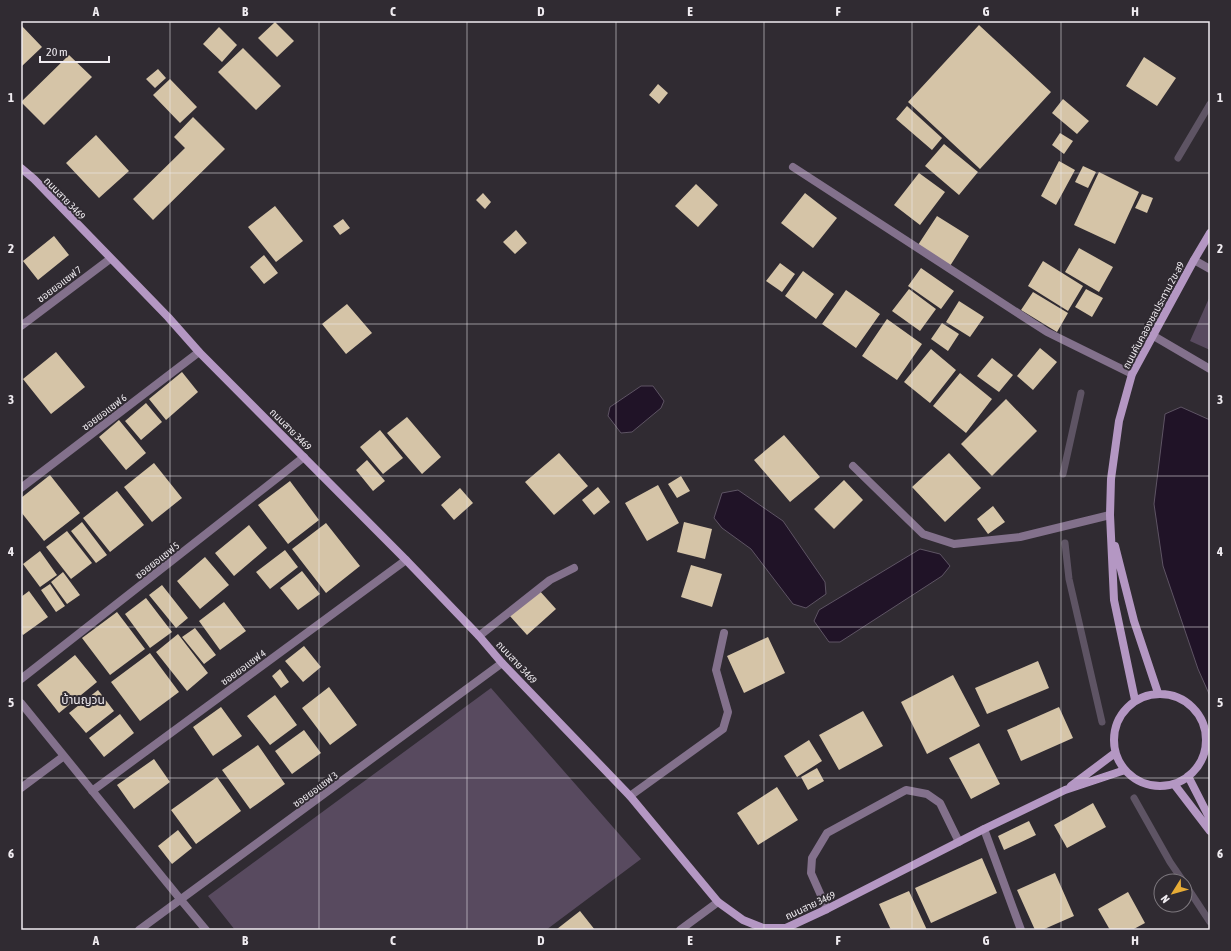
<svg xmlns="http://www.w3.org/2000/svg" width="1231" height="951" font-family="'Asap Condensed','Noto Sans Thai',sans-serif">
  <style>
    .green { fill: #584a5f }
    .water { fill: #201327; stroke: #5e5464 }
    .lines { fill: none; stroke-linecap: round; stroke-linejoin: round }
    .stream { stroke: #5e5464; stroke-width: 7 }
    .building { fill: #d5c4a7 }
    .lane { stroke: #83718c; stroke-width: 8 }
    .street { stroke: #83718c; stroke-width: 8 }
    .secondary { stroke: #b497c3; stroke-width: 8 }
    .grid { fill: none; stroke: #f0ecf1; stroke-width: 1; stroke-opacity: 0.55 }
    .labels { text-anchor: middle; stroke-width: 4; stroke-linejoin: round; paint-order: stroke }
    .street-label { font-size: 10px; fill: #f0ecf1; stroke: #302b32 }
    .quarter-label { font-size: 12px; fill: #f0ecf1; stroke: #302b32 }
    .neatline { fill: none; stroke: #f0ecf1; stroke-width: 1.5 }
    .grid-label { font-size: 13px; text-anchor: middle; font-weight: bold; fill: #f0ecf1 }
  </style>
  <rect width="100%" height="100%" fill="#302b32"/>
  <path class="green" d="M1210 296V350L1190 341Z
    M491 688 641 859 546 930H235L208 896Z"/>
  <path class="water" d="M641 386H653L664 401 661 408 632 432 621 433 608 416 610 407Z
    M1181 407 1210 420V696L1198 669 1163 566 1154 504 1165 414Z
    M738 490 783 521 825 582 826 594 806 608 793 604 751 549 722 528 714 518 722 493Z
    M920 549 940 554 950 566 942 576 840 642H829L814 621 819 610Z"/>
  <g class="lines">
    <path class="stream" d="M1178 158 1210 104
      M1063 474 1081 393
      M1065 543 1069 579 1102 722
      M1134 798 1170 862 1183 881
      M1185 884 1210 922"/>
  </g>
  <path class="building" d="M275 22 294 41 277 57 258 38Z
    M21 25 42 47 21 67Z
    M979 25 1051 92 980 169 908 102Z
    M219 27 237 45 222 62 203 44Z
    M243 48 281 86 256 110 218 72Z
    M69 55 92 77 44 125 21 102Z
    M1144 57 1176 78 1157 106 1126 86Z
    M158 69 166 78 155 88 146 79Z
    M170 79 197 107 180 123 153 95Z
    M658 84 668 93 659 104 649 95Z
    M1063 99 1089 121 1077 134 1052 113Z
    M907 106 942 138 932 150 896 119Z
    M193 117 225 149 153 220 133 199 185 148 174 137Z
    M1060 133 1073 141 1064 154 1052 145Z
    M96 135 129 171 99 198 66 163Z
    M944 144 978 172 959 195 925 166Z
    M1059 161 1075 170 1056 205 1041 196Z
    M1083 166 1096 172 1088 188 1075 182Z
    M1099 172 1139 192 1115 244 1074 225Z
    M919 173 945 192 920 225 894 205Z
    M696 184 718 205 698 227 675 206Z
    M483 193 491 202 485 209 476 200Z
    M805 193 837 218 813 248 781 223Z
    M1142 194 1153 198 1147 213 1135 208Z
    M275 206 303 241 276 262 248 227Z
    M937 216 969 236 950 266 918 245Z
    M343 219 350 228 340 235 333 226Z
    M516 230 527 243 515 254 503 242Z
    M54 236 69 255 38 280 23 261Z
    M1079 248 1113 267 1099 292 1065 272Z
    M264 255 278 273 264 284 250 267Z
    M1043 261 1083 286 1068 311 1028 286Z
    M780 263 795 274 782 292 766 281Z
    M921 268 954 291 941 309 908 286Z
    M803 271 834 294 816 319 785 296Z
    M909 289 936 309 920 331 892 311Z
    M1086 289 1103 298 1092 317 1075 307Z
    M846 290 880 314 856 348 822 324Z
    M1033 292 1068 313 1057 332 1021 310Z
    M959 301 984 317 970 337 946 322Z
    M347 304 372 333 346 354 322 324Z
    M887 319 922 344 897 380 862 356Z
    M942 323 959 334 948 351 931 339Z
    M1040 348 1057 362 1033 390 1017 376Z
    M931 349 956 370 930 403 904 382Z
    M56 352 85 387 51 414 23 379Z
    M992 358 1013 375 999 392 977 376Z
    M182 372 198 392 166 420 149 399Z
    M960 373 992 399 966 433 933 406Z
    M1006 399 1037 431 992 476 961 444Z
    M146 403 162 422 141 440 125 421Z
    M407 417 441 457 422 474 387 433Z
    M119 420 146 453 126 470 99 437Z
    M380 430 403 458 383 474 360 447Z
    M784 435 820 477 790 502 754 460Z
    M559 453 588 486 554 515 525 482Z
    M949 453 981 488 945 522 912 487Z
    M367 460 385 481 373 491 356 470Z
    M154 463 182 498 152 522 124 487Z
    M50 475 80 513 44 541 21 512V498Z
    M681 476 690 491 677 498 668 484Z
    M844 480 863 500 834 529 814 509Z
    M290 481 319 520 288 544 258 505Z
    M658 485 679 523 647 541 625 503Z
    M598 487 610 502 594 515 582 500Z
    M460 488 473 503 454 520 441 505Z
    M117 491 144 525 110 552 83 518Z
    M993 506 1005 522 988 534 977 519Z
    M82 522 107 555 96 563 71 531Z
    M684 522 712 529 705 559 677 552Z
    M326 523 360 566 326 593 292 549Z
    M249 525 267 548 234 576 215 553Z
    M67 531 92 563 71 579 46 547Z
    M285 550 298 567 270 589 256 572Z
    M40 551 57 575 40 587 23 564Z
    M205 557 229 585 200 609 177 581Z
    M691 565 722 574 712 607 681 597Z
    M302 571 320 594 298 610 280 588Z
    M63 572 80 595 67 604 51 582Z
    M50 584 65 606 56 612 41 590Z
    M162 585 188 618 176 628 149 595Z
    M538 589 556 609 527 635 509 615Z
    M29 591 48 617 23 635 21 632V597Z
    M146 598 172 632 150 648 125 614Z
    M224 602 246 631 220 650 199 621Z
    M117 612 145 649 110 675 82 638Z
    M195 628 216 655 204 664 182 637Z
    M178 634 208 673 187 691 156 652Z
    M768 637 785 673 744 693 727 656Z
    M304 646 321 667 303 682 285 661Z
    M150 653 179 692 140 721 111 682Z
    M75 655 97 682 59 713 37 685Z
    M1038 661 1049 688 987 714 975 688Z
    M280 669 289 682 281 688 272 676Z
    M953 675 980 726 927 754 901 702Z
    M329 687 357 725 330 745 302 708Z
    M98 690 114 711 86 733 69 713Z
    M275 695 297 725 270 745 247 716Z
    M221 707 242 736 213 756 193 727Z
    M1059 707 1073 738 1021 761 1007 730Z
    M863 711 883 746 839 770 819 735Z
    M120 714 134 733 104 757 89 738Z
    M304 730 321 753 292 774 275 751Z
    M809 740 822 761 797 777 784 756Z
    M979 743 1000 784 971 799 949 758Z
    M258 745 285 784 250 809 222 770Z
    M154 759 170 782 134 809 117 785Z
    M817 768 824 781 808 790 801 777Z
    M217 777 241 811 196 844 171 810Z
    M777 787 798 820 758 845 737 813Z
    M1093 803 1106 827 1067 848 1054 825Z
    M1029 821 1036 835 1004 850 998 836Z
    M178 830 192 848 172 864 158 846Z
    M982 858 997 893 931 923 915 888Z
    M1055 873 1074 916 1042 930H1035L1017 890Z
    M909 891 927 930H891L879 904Z
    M1128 892 1145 923 1132 930H1110L1098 909Z
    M580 911 595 930H558L557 929Z"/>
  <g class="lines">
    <path class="lane" d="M793 167 1047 332 1132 374
      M853 466 923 534 954 544 1020 537 1110 515
      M479 636 550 580 574 568
      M630 796 723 729 728 712 716 670 724 633
      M181 900 206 930
      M827 909 811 873 812 858 827 833 906 790 927 794 940 803 959 842"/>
    <path class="street" d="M1194 260 1210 269
      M21 326 110 259
      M1152 335 1210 369
      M21 488 199 352
      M21 679 304 457
      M21 703 181 900
      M21 788 64 756
      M92 791 406 560
      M984 829 1021 930
      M139 930 502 663
      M680 930 718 902"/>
    <path class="secondary" d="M21 168 34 179 168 317 199 352 406 560 479 636 502 663 630 796 718 902 743 920 763 928H786L827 909 984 829 1065 790 1125 770
      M1115 546 1134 621 1158 693
      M1114 740a46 46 0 1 1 92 0a46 46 0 1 1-92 0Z
      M1135 700 1114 600 1110 515 1111 479 1119 421 1132 374 1194 260 1210 233
      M1188 776 1210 819
      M1174 784 1210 831
      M1071 786 1115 753"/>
  </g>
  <path class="grid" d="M170 21V930M319 21V930M467 21V930M616 21V930M764 21V930M912 21V930M1061 21V930M21 173H1210M21 324H1210M21 476H1210M21 627H1210M21 778H1210"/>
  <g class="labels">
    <g class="street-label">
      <text transform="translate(65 198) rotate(46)" y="4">ถนนสาย 3469</text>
      <text transform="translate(59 284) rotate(-37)" y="4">ซอยยอแซฟ 7</text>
      <text transform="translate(1153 315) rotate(-62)" y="4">ถนนคันคลองชลประทาน 2ข-ส9</text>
      <text transform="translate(104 412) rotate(-37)" y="4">ซอยยอแซฟ 6</text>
      <text transform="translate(291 429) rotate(45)" y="4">ถนนสาย 3469</text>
      <text transform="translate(157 560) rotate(-38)" y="4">ซอยยอแซฟ 5</text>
      <text transform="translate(517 662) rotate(47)" y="4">ถนนสาย 3469</text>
      <text transform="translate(243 667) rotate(-36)" y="4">ซอยยอแซฟ 4</text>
      <text transform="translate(315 789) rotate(-36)" y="4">ซอยยอแซฟ 3</text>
      <text transform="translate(810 905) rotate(-25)" y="4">ถนนสาย 3469</text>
    </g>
    <g class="quarter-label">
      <text x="83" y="704">บ้านญวน</text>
    </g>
  </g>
  <rect width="1231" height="951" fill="none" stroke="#302b32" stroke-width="44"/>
  <g transform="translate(1173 893) rotate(233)"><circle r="19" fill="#302b32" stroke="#7d787e"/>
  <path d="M0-3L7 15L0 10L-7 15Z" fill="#e7ac36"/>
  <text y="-6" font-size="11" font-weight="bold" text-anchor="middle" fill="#f0ecf1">N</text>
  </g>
  <path d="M40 56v6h69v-6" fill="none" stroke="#f0ecf1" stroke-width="2"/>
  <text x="46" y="56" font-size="12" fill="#f0ecf1" stroke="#302b32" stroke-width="3" paint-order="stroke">20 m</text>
  <rect x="22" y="22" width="1187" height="907" class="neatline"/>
  <g class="grid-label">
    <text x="96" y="16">A</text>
    <text x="245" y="16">B</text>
    <text x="393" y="16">C</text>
    <text x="541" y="16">D</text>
    <text x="690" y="16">E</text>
    <text x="838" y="16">F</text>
    <text x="986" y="16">G</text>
    <text x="1135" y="16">H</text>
    <text x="11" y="102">1</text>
    <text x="1220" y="102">1</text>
    <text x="11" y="253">2</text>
    <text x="1220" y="253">2</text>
    <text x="11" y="404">3</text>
    <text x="1220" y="404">3</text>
    <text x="11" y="556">4</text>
    <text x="1220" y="556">4</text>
    <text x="11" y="707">5</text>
    <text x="1220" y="707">5</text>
    <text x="11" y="858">6</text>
    <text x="1220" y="858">6</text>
    <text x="96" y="945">A</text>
    <text x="245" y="945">B</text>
    <text x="393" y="945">C</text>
    <text x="541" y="945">D</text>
    <text x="690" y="945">E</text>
    <text x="838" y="945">F</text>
    <text x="986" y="945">G</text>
    <text x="1135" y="945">H</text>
  </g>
</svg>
